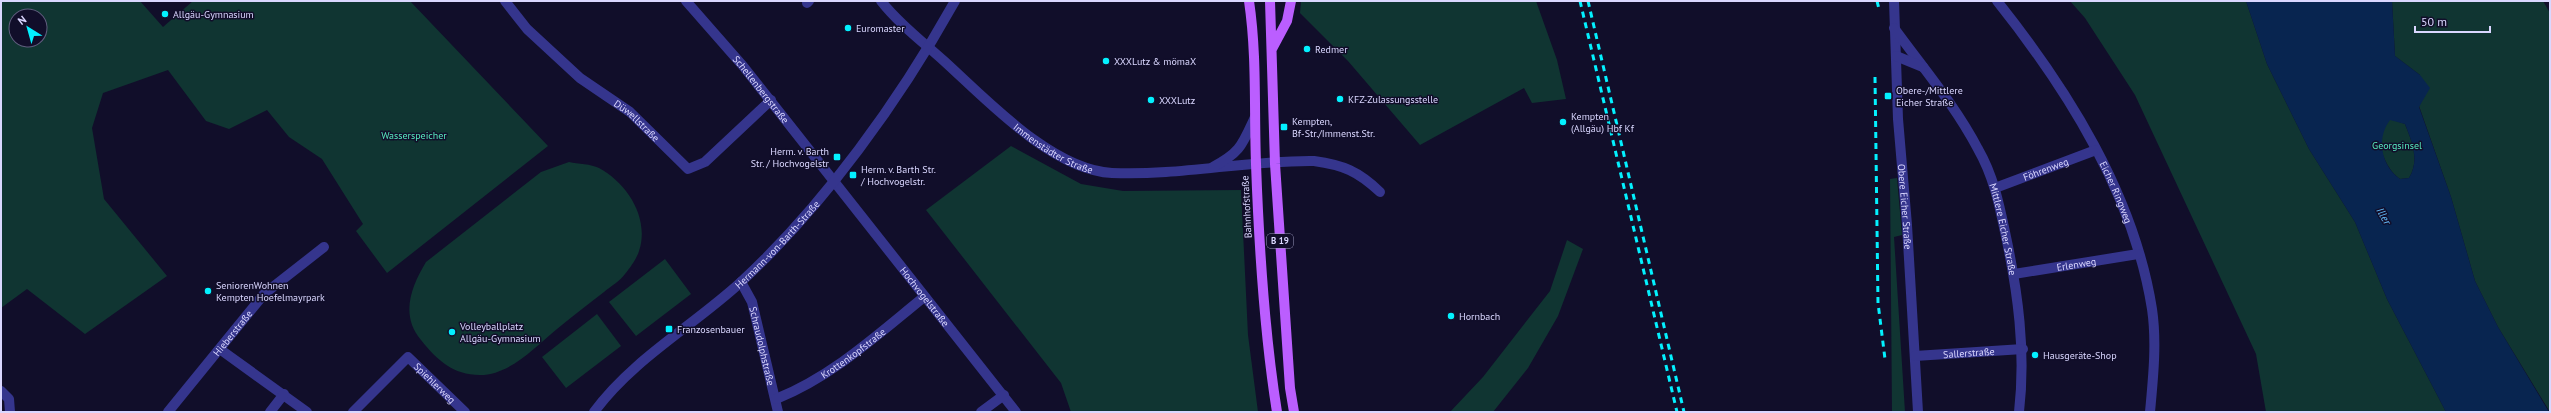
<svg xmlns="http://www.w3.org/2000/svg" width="2551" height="413" font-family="'PT Sans',sans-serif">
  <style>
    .green { fill: #103532; fill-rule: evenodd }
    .water { fill: #082550; fill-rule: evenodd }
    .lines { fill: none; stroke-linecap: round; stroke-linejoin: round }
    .minor { stroke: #35358d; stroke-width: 10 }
    .major { stroke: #bb5eff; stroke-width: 10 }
    .rail { stroke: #03f1ff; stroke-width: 3; stroke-dasharray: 6 5; stroke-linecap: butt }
    .poi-dot { fill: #03f1ff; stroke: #110e2a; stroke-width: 1.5 }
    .labels { text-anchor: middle; stroke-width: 3; stroke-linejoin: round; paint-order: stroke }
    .shield { fill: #110e2a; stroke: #9e9bbf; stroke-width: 1 }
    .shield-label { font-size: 9px; font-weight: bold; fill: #dad7ff }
    .poi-label { font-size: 10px; fill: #dad7ff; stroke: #110e2a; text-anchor: start }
    .street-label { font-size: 10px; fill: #dad7ff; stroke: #110e2a }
    .park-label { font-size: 10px; fill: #57ebbf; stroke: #110e2a }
    .water-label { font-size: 11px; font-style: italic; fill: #65bfff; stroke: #110e2a }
  </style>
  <rect width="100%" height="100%" fill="#110e2a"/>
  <path class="green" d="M1 1H140L163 27 193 1H410L548 146 387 273 356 231 363 224 322 159 289 137 267 110 229 129 206 121 168 70 103 93 92 128 104 199 167 276 85 334 27 289 1 308ZM16 16H40V40H16Z
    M1301 1H1536L1557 60 1566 99 1532 103 1524 88 1420 145 1348 61 1300 13Z
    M2070 1H2246L2267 64 2309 149 2355 222 2387 299 2446 412H2266L2256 354 2135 95 2085 18Z
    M2392 1H2543L2550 13V412L2498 327 2475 281 2451 197 2419 106 2420 75 2395 56Z
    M2390 119 2405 124C2412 142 2420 160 2409 178L2400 179C2387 170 2376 146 2382 130 2384 126 2388 122 2390 119Z
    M1011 146 1081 184 1123 191 1241 190 1248 335 1258 412H1071L1061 383 926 210Z
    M569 162C578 164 591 164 599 168 627 183 650 218 639 251 637 258 630 268 625 274 620 281 611 286 604 292 588 304 572 317 557 329 535 347 510 375 480 375 453 375 437 360 421 340 400 315 411 287 426 262L541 172Z
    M1897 178 1902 235 1894 237 1905 412H1892L1890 179Z
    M1567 240 1583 249 1558 316 1528 368 1493 412H1450L1483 377 1550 291Z
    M665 259 691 294 636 336 609 302Z
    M597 314 621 346 566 388 542 357Z"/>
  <path class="water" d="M2246 1H2392L2395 56 2420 75 2430 88 2419 107 2451 197 2475 281 2498 327 2549 412H2446L2387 299 2355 222 2309 149 2267 64ZM2390 120 2405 124C2412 142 2420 160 2409 178L2400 179C2381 166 2376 138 2390 120Z"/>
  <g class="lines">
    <g class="minor">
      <path id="s1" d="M505 1 527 29 580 78 630 112 688 169 705 162 771 100"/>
      <path id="s2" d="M686 1 743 66 1016 412"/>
      <path id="s3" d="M881 1C899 24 923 42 944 61 987 100 1052 170 1112 173 1180 176 1247 160 1314 161 1343 165 1358 171 1380 192"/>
      <path id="s4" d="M1894 1 1898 119 1907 225 1918 412"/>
      <path id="s5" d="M1997 1C2068 90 2134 195 2152 309 2157 343 2153 379 2150 412"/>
      <path d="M807 3 809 1"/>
      <path id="s6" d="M1894 28C1923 68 1955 105 1978 149 1993 175 1999 203 2005 232 2018 292 2026 351 2019 412"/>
      <path d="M1896 56 1923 67"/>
      <path d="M1213 167C1241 152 1242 145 1255 117"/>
      <path id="s7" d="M1995 188 2096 150"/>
      <path id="s8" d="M2014 274 2138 254"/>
      <path id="s9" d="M741 282 752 302 778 412"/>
      <path d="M221 350 307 412"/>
      <path id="s10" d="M1915 356 2023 349"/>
      <path d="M1 391 9 399 10 412"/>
      <path id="s11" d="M776 399C833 376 877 335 924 297"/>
      <path id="s12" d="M168 412 264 294 324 247"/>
      <path d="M270 412 284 394"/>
      <path id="s13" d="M353 412 408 357 465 412"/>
      <path id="s14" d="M594 412C633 359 693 326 741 282 825 204 899 101 955 1"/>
      <path d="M981 412 1004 395"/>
    </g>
    <path class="major" d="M1249 1C1257 55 1254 110 1256 164 1259 247 1264 331 1277 412
      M1270 1 1275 164 1290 388 1294 412
      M1272 49 1287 21 1291 1"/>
    <path class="rail" d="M1580 1 1677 412
      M1588 1 1684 412
      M1877 1 1879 9
      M1875 77 1878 303 1885 359"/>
  </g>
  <g class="poi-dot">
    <circle cx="165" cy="14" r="4"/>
    <circle cx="848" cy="28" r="4"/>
    <circle cx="1307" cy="49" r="4"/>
    <circle cx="1106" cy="61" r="4"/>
    <rect x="1884" y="92" width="8" height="8" rx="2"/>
    <circle cx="1340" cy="99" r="4"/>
    <circle cx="1151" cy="100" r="4"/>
    <circle cx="1563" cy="122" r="4"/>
    <rect x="1280" y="123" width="8" height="8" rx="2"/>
    <rect x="833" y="153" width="8" height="8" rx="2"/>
    <rect x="849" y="171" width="8" height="8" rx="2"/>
    <circle cx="208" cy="291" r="4"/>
    <circle cx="1451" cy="316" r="4"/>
    <rect x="665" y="325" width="8" height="8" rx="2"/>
    <circle cx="452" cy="332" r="4"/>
    <circle cx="2035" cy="355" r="4"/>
  </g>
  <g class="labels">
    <rect class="shield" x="1267" y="234" width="26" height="14" rx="3"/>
    <g class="shield-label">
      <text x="1280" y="244">B 19</text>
    </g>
    <g class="poi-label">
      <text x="173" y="18">Allgäu-Gymnasium</text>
      <text x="856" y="32">Euromaster</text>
      <text x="1315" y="53">Redmer</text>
      <text x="1114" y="65">XXXLutz &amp; mömaX</text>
      <text x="1896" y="94">Obere-/Mittlere<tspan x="1896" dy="12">Eicher Straße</tspan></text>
      <text x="1348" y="103">KFZ-Zulassungsstelle</text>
      <text x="1159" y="104">XXXLutz</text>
      <text x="1571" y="120">Kempten<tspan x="1571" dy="12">(Allgäu) Hbf Kf</tspan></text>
      <text x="1292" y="125">Kempten,<tspan x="1292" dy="12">Bf-Str./Immenst.Str.</tspan></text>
      <text x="829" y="155" text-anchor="end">Herm. v. Barth<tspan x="829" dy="12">Str. / Hochvogelstr</tspan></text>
      <text x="861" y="173">Herm. v. Barth Str.<tspan x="861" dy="12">/ Hochvogelstr.</tspan></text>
      <text x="216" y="289">SeniorenWohnen<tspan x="216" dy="12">Kempten Hoefelmayrpark</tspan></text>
      <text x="1459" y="320">Hornbach</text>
      <text x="460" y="330">Volleyballplatz<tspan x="460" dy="12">Allgäu-Gymnasium</tspan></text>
      <text x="677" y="333">Franzosenbauer</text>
      <text x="2043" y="359">Hausgeräte-Shop</text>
    </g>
    <g class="street-label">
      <text dy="4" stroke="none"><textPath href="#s2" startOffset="116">Schellenbergstraße</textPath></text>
      <text dy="4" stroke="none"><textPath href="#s1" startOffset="179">Düwellstraße</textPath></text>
      <text dy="4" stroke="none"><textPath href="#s3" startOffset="228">Immenstädter Straße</textPath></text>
      <text dy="4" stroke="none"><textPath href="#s7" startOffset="54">Föhrenweg</textPath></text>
      <text dy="4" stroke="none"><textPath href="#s5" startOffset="226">Eicher Ringweg</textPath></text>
      <text dy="4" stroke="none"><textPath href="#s4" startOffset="206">Obere Eicher Straße</textPath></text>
      <text transform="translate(1246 207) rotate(-93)" y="4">Bahnhofstraße</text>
      <text dy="4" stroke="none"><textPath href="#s6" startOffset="232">Mittlere Eicher Straße</textPath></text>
      <text dy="4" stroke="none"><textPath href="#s14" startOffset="249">Hermann-von-Barth-Straße</textPath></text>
      <text dy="4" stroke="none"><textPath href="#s8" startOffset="63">Erlenweg</textPath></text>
      <text dy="4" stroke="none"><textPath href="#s2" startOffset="380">Hochvogelstraße</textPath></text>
      <text dy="4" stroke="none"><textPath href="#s12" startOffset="102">Hieberstraße</textPath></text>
      <text dy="4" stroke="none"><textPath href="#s9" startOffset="68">Schraudolphstraße</textPath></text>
      <text dy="4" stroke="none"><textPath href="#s10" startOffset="54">Sallerstraße</textPath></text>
      <text dy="4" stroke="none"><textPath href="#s11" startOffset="90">Krottenkopfstraße</textPath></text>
      <text dy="4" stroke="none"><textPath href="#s13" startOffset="115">Spiehlerweg</textPath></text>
    </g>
    <g class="park-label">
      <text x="414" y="139">Wasserspeicher</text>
      <text x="2397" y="149">Georgsinsel</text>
    </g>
    <g class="water-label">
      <text transform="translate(2384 216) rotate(60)" y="4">Iller</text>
    </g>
  </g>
  <rect width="2551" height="413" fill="none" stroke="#dad7ff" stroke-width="4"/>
  <g transform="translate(28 28) rotate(323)"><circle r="19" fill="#110e2a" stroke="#615e7f"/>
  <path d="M0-3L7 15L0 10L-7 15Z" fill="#03f1ff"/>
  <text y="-6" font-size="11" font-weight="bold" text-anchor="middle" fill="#dad7ff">N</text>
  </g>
  <path d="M2415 26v6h75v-6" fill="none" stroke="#dad7ff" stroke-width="2"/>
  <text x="2421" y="26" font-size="12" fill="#dad7ff" stroke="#110e2a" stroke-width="3" paint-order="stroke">50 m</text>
</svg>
